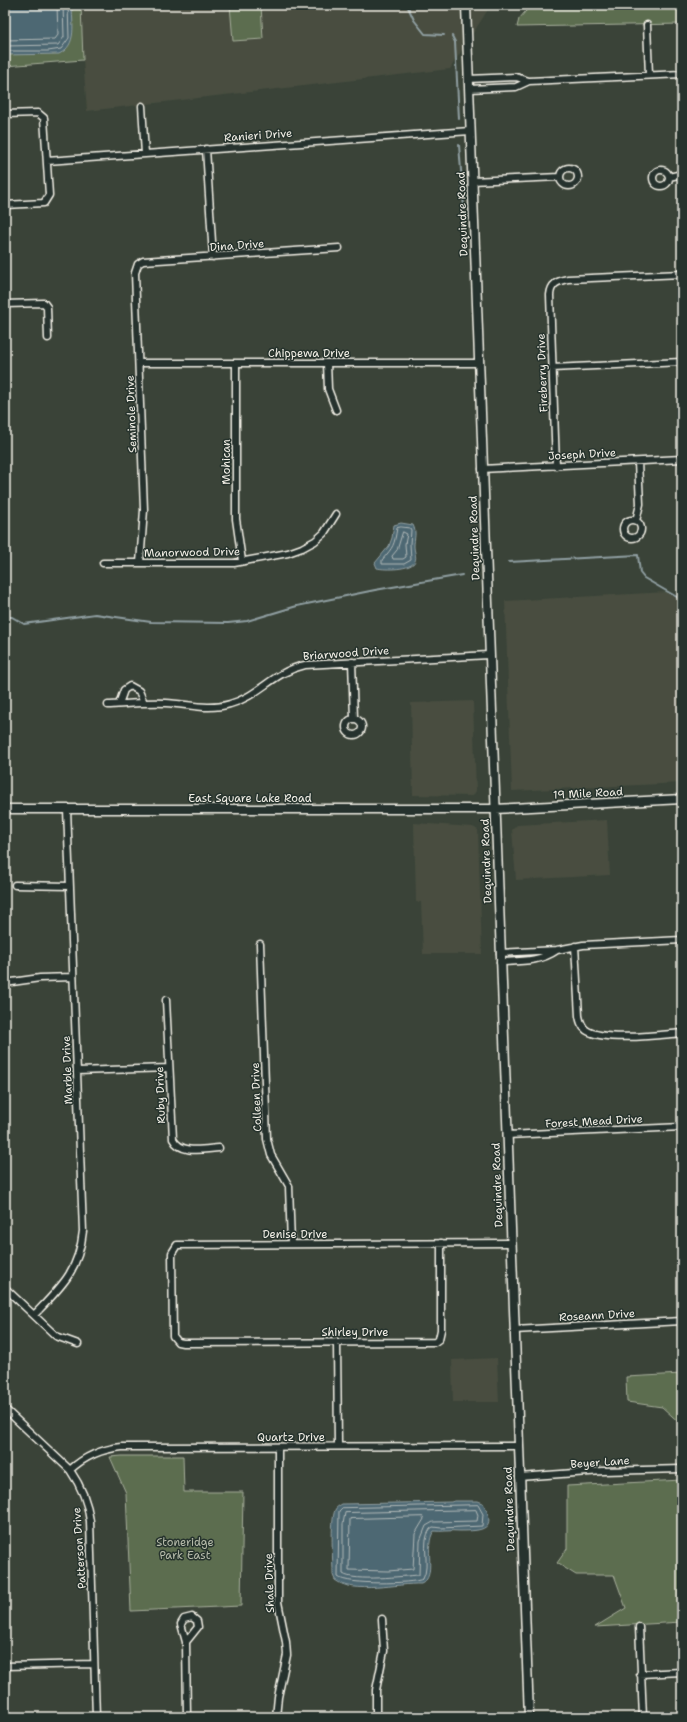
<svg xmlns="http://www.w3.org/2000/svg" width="687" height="1722" font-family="'Shantell Sans',sans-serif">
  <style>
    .built { fill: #484e40 }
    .green { fill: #5b6d50; stroke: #a8af9c }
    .water { fill: #4e6873; stroke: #909fa2 }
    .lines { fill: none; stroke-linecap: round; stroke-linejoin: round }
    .shore { stroke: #b2bab9; stroke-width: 1 }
    .stream { stroke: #909fa2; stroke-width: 2 }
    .minor-casing { stroke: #f4f1e8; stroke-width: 9 }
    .major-casing { stroke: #f4f1e8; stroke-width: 11 }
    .minor { stroke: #26332d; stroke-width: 6 }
    .major { stroke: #26332d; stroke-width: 8 }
    .labels { text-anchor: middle; stroke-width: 3; stroke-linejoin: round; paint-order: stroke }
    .street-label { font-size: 11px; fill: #f4f1e8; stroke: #26332d }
    .park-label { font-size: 11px; fill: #b7bcab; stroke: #26332d }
  </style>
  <rect width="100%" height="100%" fill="#3a4338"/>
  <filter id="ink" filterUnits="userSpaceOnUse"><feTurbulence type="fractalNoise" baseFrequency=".025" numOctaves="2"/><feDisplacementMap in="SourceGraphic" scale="8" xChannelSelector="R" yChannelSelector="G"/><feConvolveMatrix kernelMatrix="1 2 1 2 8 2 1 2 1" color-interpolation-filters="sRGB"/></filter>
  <g filter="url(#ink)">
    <path class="built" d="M81 5H491L450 69 87 111 83 60Z
      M667 592 682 601V783L512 791 505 601Z
      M473 701 476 791 473 796 413 795 411 703Z
      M607 820 610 875 516 880 512 830 517 825Z
      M414 823 473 827 478 830 482 954H423L421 902H416Z
      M497 1358 499 1402H453L452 1360Z"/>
    <path class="green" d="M5 5H81L83 60 5 66Z
      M230 5H261L263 39 233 41Z
      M531 5H682V24L517 27 519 19Z
      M682 1374V1425L662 1407 627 1402 626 1377Z
      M122 1456H183L184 1492H243L241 1606 131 1611 126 1493 110 1457Z
      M682 1480V1622L595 1627 626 1608 614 1575H576L557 1563 567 1549V1486Z"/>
    <path class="water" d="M5 5H72C72 23 78 45 59 54L5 55Z
      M401 523 413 525C417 533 414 538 414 546 414 551 417 557 415 561 412 570 385 570 377 568L375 563 389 546 392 538 394 525Z
      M454 1501H478L483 1503C498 1530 482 1531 460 1531 450 1530 441 1532 434 1531 423 1546 438 1577 421 1584 398 1583 354 1595 335 1580L333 1575C333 1560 330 1523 335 1510 336 1507 339 1506 342 1504L451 1502Z"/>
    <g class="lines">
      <path class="shore" d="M5 40 55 39 58 35 57 5
        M5 46 58 45 64 37 63 5
        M5 51H48L61 49 69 38 68 5
        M401 527 410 528 411 530 410 544 411 560 404 564H382V560C394 546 394 546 397 528Z
        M403 532 407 534 405 544 406 557 403 559H393L392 556 397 550Z
        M478 1505 483 1514 482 1526 441 1528 433 1527 430 1529C420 1544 431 1564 423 1579 412 1584 347 1585 338 1577L339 1511 342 1508Z
        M476 1510 478 1515 477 1521 433 1522 426 1526 420 1541 419 1575C404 1576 354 1582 343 1574V1524L345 1513Z
        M423 1517 424 1519 415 1534 413 1569 388 1571 349 1570 350 1519Z"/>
      <path class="stream" d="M407 5 414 20 425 34 444 35
        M452 36 455 42 459 119
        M459 145 465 221
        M509 562 638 555 640 573 644 578 682 600
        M5 617H12L24 624 95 614 151 622 228 623 247 621 297 606 375 590 462 575"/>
      <g class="minor-casing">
        <path id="minor" d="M647 25 649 75
          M468 79 516 77 529 81
          M469 89 516 87 529 81 682 74
          M142 106 145 154
          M5 114 38 113 44 118 49 195 44 203 5 205
          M206 149 213 257
          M47 161 470 131
          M560 177a9 9 0 1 1 18 0a9 9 0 1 1-18 0Z
          M653 178a8 8 0 1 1 16 0a8 8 0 1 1-16 0Z
          M669 177 682 174
          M472 181 560 177
          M5 304 44 303 47 307 48 338
          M139 363H478
          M236 363V519L242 561
          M327 363 328 389 336 410
          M552 368 682 362
          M556 466 550 295C551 284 557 281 568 279L682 274
          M482 469 682 459
          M623 529a9 9 0 1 1 18 0a9 9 0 1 1-18 0Z
          M636 521 640 504 638 462
          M103 563H234L288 553 302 548 315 541 324 533 336 514
          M140 563 144 510 135 273 138 264 143 261 339 248
          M352 662 354 718
          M119 704 124 690 130 686 139 691 144 703
          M108 705C127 704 147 702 166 703 188 704 208 711 230 704 259 696 273 672 305 665L489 655
          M346 727a8 8 0 1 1 16 0a8 8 0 1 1-16 0Z
          M15 885 70 886
          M260 944 267 1139 271 1155 289 1186 291 1244
          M575 946 579 1016C580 1021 581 1026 586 1030 603 1042 660 1035 682 1033
          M500 953 557 950 583 945 682 940
          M500 962C521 961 540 962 557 950
          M5 983 40 978 73 977
          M166 1000 173 1139C181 1155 204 1149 219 1148
          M77 1071 169 1068
          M507 1135 682 1127
          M441 1243V1330L439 1339 435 1342 183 1343 178 1342 173 1336 172 1253 177 1245 510 1243
          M5 1288 56 1336 78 1344
          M34 1315C61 1287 79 1271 83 1231L67 809
          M514 1330 682 1321
          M337 1342 338 1446
          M5 1409 70 1470C81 1486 88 1502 90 1521L96 1717
          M70 1470C85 1456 101 1449 122 1447L518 1446
          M519 1477 603 1471 682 1469
          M639 1627 643 1717
          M186 1642 198 1627 197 1621 192 1617 184 1619 181 1624 186 1642 187 1717
          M5 1666 94 1664
          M640 1674 682 1672
          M276 1717 278 1697 287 1655 286 1642 278 1602V1447
          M376 1717V1690L384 1651 382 1619"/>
      </g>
      <g class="major-casing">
        <path id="major" d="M466 5 529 1717
          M5 809H495L682 799"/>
      </g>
      <use href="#minor" class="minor"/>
      <use href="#major" class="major"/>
    </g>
  </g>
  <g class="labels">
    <g class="street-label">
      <text transform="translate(258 135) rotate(-4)" y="4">Ranieri Drive</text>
      <text transform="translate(462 214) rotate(-92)" y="4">Dequindre Road</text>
      <text transform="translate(237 245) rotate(-4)" y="4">Dina Drive</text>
      <text x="309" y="357">Chippewa Drive</text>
      <text transform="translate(542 373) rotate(-92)" y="4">Fireberry Drive</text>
      <text transform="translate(131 414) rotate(-92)" y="4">Seminole Drive</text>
      <text transform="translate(582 454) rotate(-3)" y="4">Joseph Drive</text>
      <text transform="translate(226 462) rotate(-90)" y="4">Mohican</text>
      <text transform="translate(474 538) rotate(-92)" y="4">Dequindre Road</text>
      <text transform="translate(192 552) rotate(-1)" y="4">Manorwood Drive</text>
      <text transform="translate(346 653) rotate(-4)" y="4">Briarwood Drive</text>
      <text transform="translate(588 793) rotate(-3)" y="4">19 Mile Road</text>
      <text x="250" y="802">East Square Lake Road</text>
      <text transform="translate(486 861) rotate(-92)" y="4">Dequindre Road</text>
      <text transform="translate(67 1070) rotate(-92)" y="4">Marble Drive</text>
      <text transform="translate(160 1095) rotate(-92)" y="4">Ruby Drive</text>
      <text transform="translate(256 1097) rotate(-92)" y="4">Colleen Drive</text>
      <text transform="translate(594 1121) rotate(-3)" y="4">Forest Mead Drive</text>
      <text transform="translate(497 1185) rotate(-92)" y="4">Dequindre Road</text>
      <text x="295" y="1238">Denise Drive</text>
      <text transform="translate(597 1315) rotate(-3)" y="4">Roseann Drive</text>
      <text x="355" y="1336">Shirley Drive</text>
      <text x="291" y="1441">Quartz Drive</text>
      <text transform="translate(600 1462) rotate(-4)" y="4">Beyer Lane</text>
      <text transform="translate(509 1509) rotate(-92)" y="4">Dequindre Road</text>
      <text transform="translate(79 1548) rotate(-94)" y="4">Patterson Drive</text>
      <text transform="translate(269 1583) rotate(-92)" y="4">Shale Drive</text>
    </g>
    <g class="park-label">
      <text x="185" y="1546">Stoneridge<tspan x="185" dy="13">Park East</tspan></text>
    </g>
  </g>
  <rect width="687" height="1722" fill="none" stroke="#26332d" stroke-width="20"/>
  <rect x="10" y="10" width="667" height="1702" fill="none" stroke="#f4f1e8" stroke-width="1.5" filter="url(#ink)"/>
</svg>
